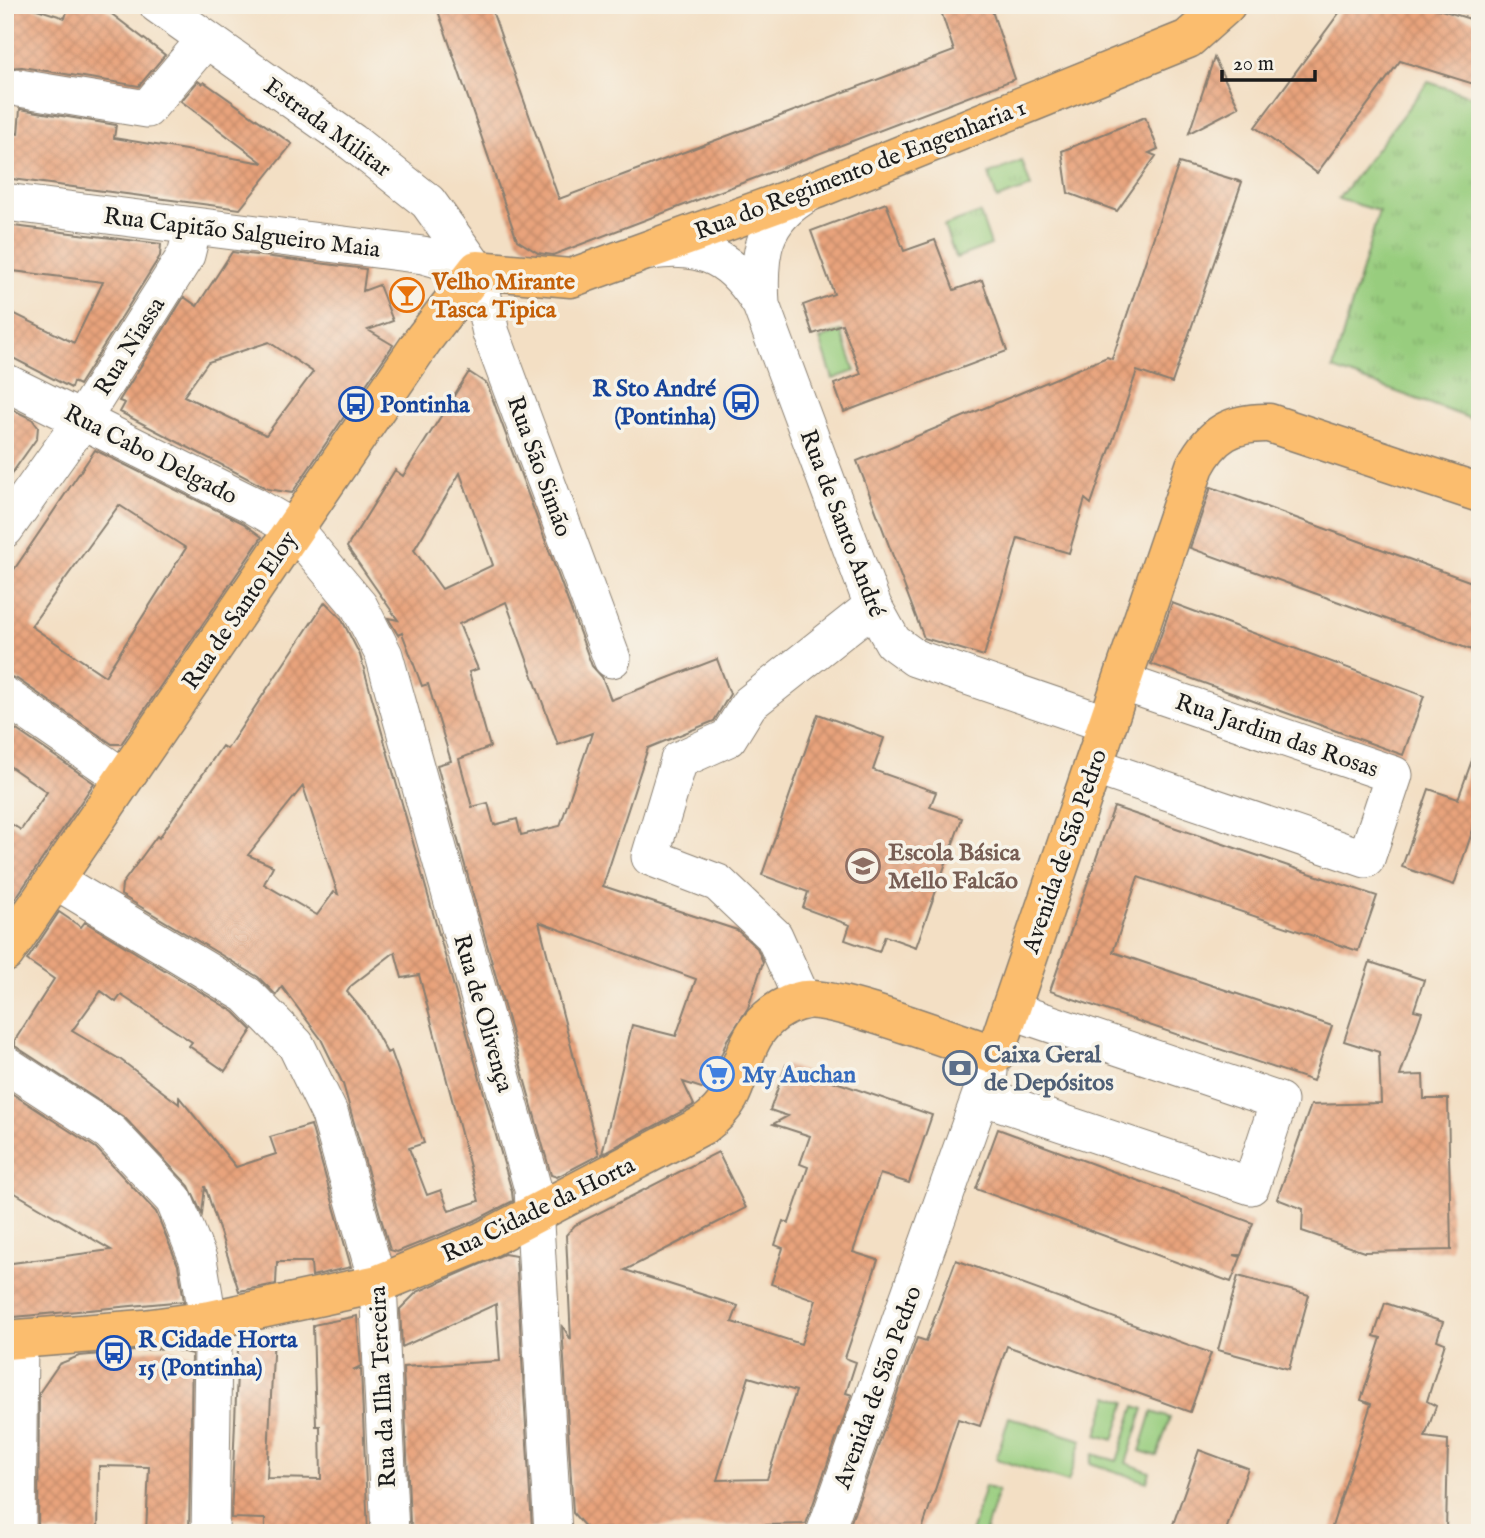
<svg xmlns="http://www.w3.org/2000/svg" width="1485" height="1538" font-family="'IM FELL English',serif">
  <style>
    .grass { fill: #98cd7e; stroke: #5a744d; stroke-width: 2 }
    .park { fill: url(#park-tufts); stroke: #5a744d; stroke-width: 2 }
    .building { fill: url(#building-cross-hatch); fill-rule: evenodd }
    .lines { fill: none; stroke-linecap: round; stroke-linejoin: round }
    .minor-casing { stroke: #887e70; stroke-width: 39 }
    .major-casing { stroke: #887e70; stroke-width: 41 }
    .minor { stroke: #fff; stroke-width: 37 }
    .major { stroke: #fbbd6e; stroke-width: 38 }
    .labels { text-anchor: middle; stroke-width: 7; stroke-linejoin: round; paint-order: stroke }
    .street-label { font-size: 24px; fill: #1c1c1c; stroke: #f7f3e8 }
    .food-label { font-size: 24px; font-weight: bold; fill: #c56008; stroke: #f7f3e8; text-anchor: start }
    .transit-label { font-size: 24px; font-weight: bold; fill: #164399; stroke: #f7f3e8; text-anchor: start }
    .education-label { font-size: 24px; font-weight: bold; fill: #785e54; stroke: #f7f3e8; text-anchor: start }
    .service-label { font-size: 24px; font-weight: bold; fill: #4e5e75; stroke: #f7f3e8; text-anchor: start }
    .shop-label { font-size: 24px; font-weight: bold; fill: #366cbe; stroke: #f7f3e8; text-anchor: start }
  </style>
  <defs>
    <pattern id="park-tufts" width="24" height="20" patternUnits="userSpaceOnUse" patternTransform="scale(1.75)"><rect width="24" height="20" fill="#98cd7e"/><path d="M3 7l-1-3M5 7V3M7 7l1-3M15 17l-1-3M17 17v-4M19 17l1-3" fill="none" stroke="#82af6c"/></pattern>
    <pattern id="building-cross-hatch" width="8" height="8" patternUnits="userSpaceOnUse" patternTransform="scale(1.75)"><rect width="8" height="8" fill="#e8a37c"/><path d="M0 0l8 8M0 8l8-8" fill="none" stroke="#c68c6b"/></pattern>
  </defs>
  <rect width="100%" height="100%" fill="#f7f3e8"/>
  <filter id="ink" filterUnits="userSpaceOnUse"><feTurbulence type="fractalNoise" baseFrequency=".0143" numOctaves="2"/><feDisplacementMap in="SourceGraphic" scale="14" xChannelSelector="R" yChannelSelector="G"/><feConvolveMatrix kernelMatrix="1 2 1 2 8 2 1 2 1" color-interpolation-filters="sRGB"/></filter>
  <filter id="wash" filterUnits="userSpaceOnUse"><feTurbulence type="fractalNoise" baseFrequency=".00686" numOctaves="4" result="noise"/><feDisplacementMap in="SourceGraphic" scale="28" xChannelSelector="R" yChannelSelector="G"/><feGaussianBlur stdDeviation="1.57" result="paint"/><feColorMatrix in="noise" values="0 0 0 0 0 0 0 0 0 0 0 0 0 0 0 0 0 1.4 0 .05"/><feComposite in="paint" operator="in"/></filter>
  <g filter="url(#wash)">
    <rect width="100%" height="100%" fill="#f3dfc4"/>
    <path class="grass" d="M841 331 855 371 833 379 820 339Z
      M1109 1396 1126 1402 1114 1440 1097 1435Z
      M1135 1406 1144 1409 1126 1463 1150 1472 1147 1482 1090 1463 1093 1454 1117 1461Z
      M1152 1412 1170 1418 1157 1456 1140 1451Z
      M1009 1417 1082 1440 1068 1482 996 1459Z
      M985 1486 998 1491 985 1533H971Z"/>
    <path class="park" d="M1428 82 1480 99V422L1333 369 1379 211 1338 199Z
      M1022 161 1031 187 997 199 989 174Z
      M980 213 991 245 956 258 944 226Z"/>
    <g id="blocks">
      <path class="building" d="M5 5H24L65 18 69 5H100L165 55 139 86 22 67 5 68Z
        M436 5H490L559 199 954 51 939 5H990L1015 79 553 255 538 253 517 240Z
        M1345 5H1425L1480 22V86L1400 61 1317 173 1255 127Z
        M1214 58 1239 107 1189 133Z
        M198 81 202 84 204 82 292 144 240 209 5 178V130L18 134 20 109 116 125 114 138 263 163 181 101Z
        M1145 117 1158 149 1149 153 1156 156 1117 211 1068 193 1062 151Z
        M1179 163 1242 182 1172 383 1137 371 1091 504 1085 499 1069 553 1018 538 984 656 924 638 857 461 1107 357 1112 359Z
        M886 203 904 251 935 240 954 290 982 280 1007 351 844 412 834 384 861 374 842 324 813 334 803 305 834 294 811 231Z
        M5 225 161 244 160 256 79 385 73 382 71 388 5 354V309L74 343 103 282 5 270Z
        M232 252 366 269 363 291 379 285 393 321 368 330 393 345 292 493 268 489 120 412 125 403 119 401 184 297 197 306ZM269 342 313 372 266 435 184 396 208 362Z
        M469 372 487 384 592 666 602 677 611 700 717 659 730 694 714 721 648 748 603 886 737 930 757 948 763 962 748 1008 727 1040 708 1090 683 1082 694 1105 602 1154 632 1025 676 1036 696 979 539 922 599 1155 557 1177 551 1175 437 765 451 761 428 684 422 686 402 633 398 635 388 618 398 620 347 547 395 470 403 476ZM460 473 493 565 442 589 414 550ZM506 602 558 745 592 733 560 826 521 835 517 819 494 825 488 803 472 807 459 759 490 747 469 672 478 669 459 624Z
        M5 406 32 419 38 427 37 438 5 483Z
        M95 450 243 523 262 537 121 744H112L17 679 5 675V583ZM119 505 186 548 105 676 31 626Z
        M1211 487 1480 585V653L1190 548Z
        M325 602 341 618 360 655 512 1192 513 1201 474 1221 397 1252 390 1250 343 1084 321 1039 282 987 276 995 258 977 121 895 122 884 157 836 159 838 222 746 227 749ZM303 786 338 894 334 892 317 915 264 884 273 866 248 855ZM395 952 402 978 419 975 479 1201 449 1211 441 1190 427 1195 409 1148 424 1143 391 1051 387 1053 366 1014 347 992 351 986Z
        M1172 603 1424 696 1403 755 1151 664Z
        M818 714 884 738 873 770 936 792 930 807 962 818 916 947 885 936 879 952 845 940 850 925 803 908 808 892 762 875Z
        M5 722 94 783 5 914V820L21 830 47 792 5 763Z
        M1476 749H1480V809L1454 885 1402 867 1429 789 1458 799Z
        M1114 807 1377 896 1358 951 1138 877 1113 952 1332 1026 1313 1081 1050 991Z
        M59 912 81 927 85 922 234 1012 252 1030 225 1071 189 1046 192 1042 121 995 116 1002 101 991 72 1031 121 1060 179 1104V1097L236 1167 276 1154 270 1137 311 1125 351 1267 312 1276 311 1262H277L276 1284 239 1291 205 1186 202 1214 189 1186 125 1118 15 1046V1040L54 979 27 960Z
        M1370 962 1424 980 1414 1010 1422 1012 1400 1076 1423 1075 1424 1099H1448L1451 1250 1364 1252 1302 1231 1303 1209 1277 1199 1311 1105 1381 1103 1379 1052 1344 1041Z
        M786 1065 932 1115 909 1183 880 1174 853 1252 878 1260 845 1358 856 1362 846 1393 852 1395 806 1524 587 1529 573 1513 562 1325 571 1340 566 1235 575 1225 718 1152 746 1208 625 1270 738 1306 732 1322 801 1344 816 1300 771 1284 783 1248 775 1245 783 1221 789 1223 808 1167 800 1164 810 1136 773 1124 788 1116 770 1110ZM749 1377 796 1391 767 1479 717 1480Z
        M5 1089 96 1148 156 1212 178 1265 184 1301 14 1317 5 1315V1264L111 1250 5 1187Z
        M998 1129 1253 1223 1241 1255H1234L1241 1257 1231 1282 976 1189Z
        M504 1254 516 1256 532 1528 415 1533 410 1522 403 1367 500 1361 496 1304 402 1347 400 1309 417 1292Z
        M956 1260 1211 1353 1190 1412 1007 1346 980 1426 958 1419 921 1533H847L917 1338 926 1341Z
        M1238 1276 1309 1295 1289 1369 1218 1350Z
        M1385 1303 1443 1322 1437 1340 1445 1343 1427 1401 1436 1406 1425 1437 1448 1440 1446 1533H1330L1371 1404 1361 1400 1381 1338 1374 1336Z
        M357 1316 361 1366 353 1370 361 1369 368 1533H265V1519L231 1518 238 1348 247 1340 274 1334 267 1478 321 1479 320 1426H316L313 1325Z
        M168 1348 192 1354 189 1533H146L149 1467 99 1466 98 1533H38L39 1393 59 1364 79 1356Z
        M1199 1450 1248 1468 1225 1533H1170Z"/>
    </g>
  </g>
  <g filter="url(#ink)">
    <use href="#blocks" fill-opacity="0" stroke="#887e70" stroke-width="2"/>
    <g class="lines">
      <g class="minor-casing">
        <path id="minor" d="M158 5 352 142 428 202 477 270 491 333 612 659
          M19 88 147 109 206 39
          M5 202 423 255 477 270
          M651 251C705 243 734 260 761 305L873 606 893 642 915 658 1107 724
          M761 305C758 255 761 219 809 193
          M5 382 253 505 294 529 359 606 384 655 533 1189 553 1533
          M5 529 74 432 186 255 193 227
          M5 696 124 778
          M1093 766 1366 859 1394 775 1122 682
          M55 880 247 995 296 1045 330 1115 378 1284 390 1533
          M803 1001 774 936 718 883 650 857 679 760 728 738 749 704 873 606
          M5 1064 110 1132 174 1200 198 1259 213 1349 210 1533
          M981 1096 1251 1186 1279 1101 1010 1010
          M17 1533 19 1340
          M825 1533 989 1072"/>
      </g>
      <g class="major-casing">
        <path id="major" d="M5 953 423 340 477 270 571 278 817 189 1188 39 1226 5
          M5 1340 144 1329 210 1320 378 1284 483 1241 705 1124C742 1096 733 1073 753 1037 763 1019 783 1004 804 1000 835 995 958 1043 995 1055L1195 466C1212 434 1232 422 1269 423L1480 493"/>
      </g>
      <use href="#minor" class="minor"/>
      <use href="#major" class="major"/>
    </g>
  </g>
  <defs>
    <g id="bar-ring" transform="scale(1.75)"><circle r="9.5" fill="#f7f3e8" stroke="#e8710a" stroke-width="1.5"/><path d="M-6-5H6L.8 .8V4.5H3.5V6h-7V4.5H-.8V.8Z" fill="#e8710a"/></g>
    <g id="bus-ring" transform="scale(1.75)"><circle r="9.5" fill="#f7f3e8" stroke="#1a4fb4" stroke-width="1.5"/><path d="M-5-6H5V4H4V6H2V4H-2V6H-4V4H-5ZM-3.5-4V0h7V-4ZM-3.5 1.2v1.5H-2V1.2ZM2 1.2v1.5H3.5V1.2Z" fill="#1a4fb4"/></g>
    <g id="school-ring" transform="scale(1.75)"><circle r="9.5" fill="#f7f3e8" stroke="#8d6e63" stroke-width="1.5"/><path d="M0-5L7-2L0 1L-7-2ZM-4 1L0 2.5L4 1V4Q0 6-4 4Z" fill="#8d6e63"/></g>
    <g id="bank-ring" transform="scale(1.75)"><circle r="9.5" fill="#f7f3e8" stroke="#5c6f8a" stroke-width="1.5"/><path d="M-6-4H6V4H-6ZM0-2.3a2.3 2.3 0 1 0 0 4.6a2.3 2.3 0 1 0 0-4.6Z" fill="#5c6f8a"/></g>
    <g id="supermarket-ring" transform="scale(1.75)"><circle r="9.5" fill="#f7f3e8" stroke="#3f7fe0" stroke-width="1.5"/><path d="M-6-5.5h2.5l.6 2H6L4.5 2H-2.5L-4.4-4H-6ZM-1.5 3.2a1.3 1.3 0 1 0 .1 0ZM3 3.2a1.3 1.3 0 1 0 .1 0Z" fill="#3f7fe0"/></g>
  </defs>
  <g fill-rule="evenodd">
    <use href="#bar-ring" x="407" y="295"/>
    <use href="#bus-ring" x="741" y="402"/>
    <use href="#bus-ring" x="356" y="404"/>
    <use href="#school-ring" x="863" y="866"/>
    <use href="#bank-ring" x="960" y="1068"/>
    <use href="#supermarket-ring" x="717" y="1074"/>
    <use href="#bus-ring" x="114" y="1353"/>
  </g>
  <g class="labels">
    <g class="street-label">
      <text transform="translate(328 127) rotate(36)" y="8">Estrada Militar</text>
      <text transform="translate(860 169) rotate(-21)" y="8">Rua do Regimento de Engenharia 1</text>
      <text transform="translate(242 232) rotate(7)" y="8">Rua Capitão Salgueiro Maia</text>
      <text transform="translate(129 346) rotate(-58)" y="8">Rua Niassa</text>
      <text transform="translate(151 454) rotate(27)" y="8">Rua Cabo Delgado</text>
      <text transform="translate(540 466) rotate(70)" y="8">Rua São Simão</text>
      <text transform="translate(843 523) rotate(69)" y="8">Rua de Santo André</text>
      <text transform="translate(239 610) rotate(-56)" y="8">Rua de Santo Eloy</text>
      <text transform="translate(1277 735) rotate(19)" y="8">Rua Jardim das Rosas</text>
      <text transform="translate(1064 851) rotate(-71)" y="8">Avenida de São Pedro</text>
      <text transform="translate(484 1013) rotate(74)" y="8">Rua de Olivença</text>
      <text transform="translate(538 1209) rotate(-26)" y="8">Rua Cidade da Horta</text>
      <text transform="translate(382 1387) rotate(-93)" y="8">Rua da Ilha Terceira</text>
      <text transform="translate(877 1387) rotate(-70)" y="8">Avenida de São Pedro</text>
    </g>
    <g class="food-label">
      <text x="432" y="289">Velho Mirante<tspan x="432" dy="28">Tasca Tipica</tspan></text>
    </g>
    <g class="transit-label">
      <text x="716" y="396" text-anchor="end">R Sto André<tspan x="716" dy="28">(Pontinha)</tspan></text>
      <text x="380" y="412">Pontinha</text>
      <text x="138" y="1347">R Cidade Horta<tspan x="138" dy="28">15 (Pontinha)</tspan></text>
    </g>
    <g class="education-label">
      <text x="888" y="860">Escola Básica<tspan x="888" dy="28">Mello Falcão</tspan></text>
    </g>
    <g class="service-label">
      <text x="984" y="1062">Caixa Geral<tspan x="984" dy="28">de Depósitos</tspan></text>
    </g>
    <g class="shop-label">
      <text x="742" y="1082">My Auchan</text>
    </g>
  </g>
  <rect width="1485" height="1538" fill="none" stroke="#f7f3e8" stroke-width="28"/>
  <path d="M1222 70v10h93v-10" fill="none" stroke="#1c1c1c" stroke-width="3.5"/>
  <text x="1233" y="70" font-size="21" fill="#1c1c1c" stroke="#f7f3e8" stroke-width="5" paint-order="stroke">20 m</text>
</svg>
